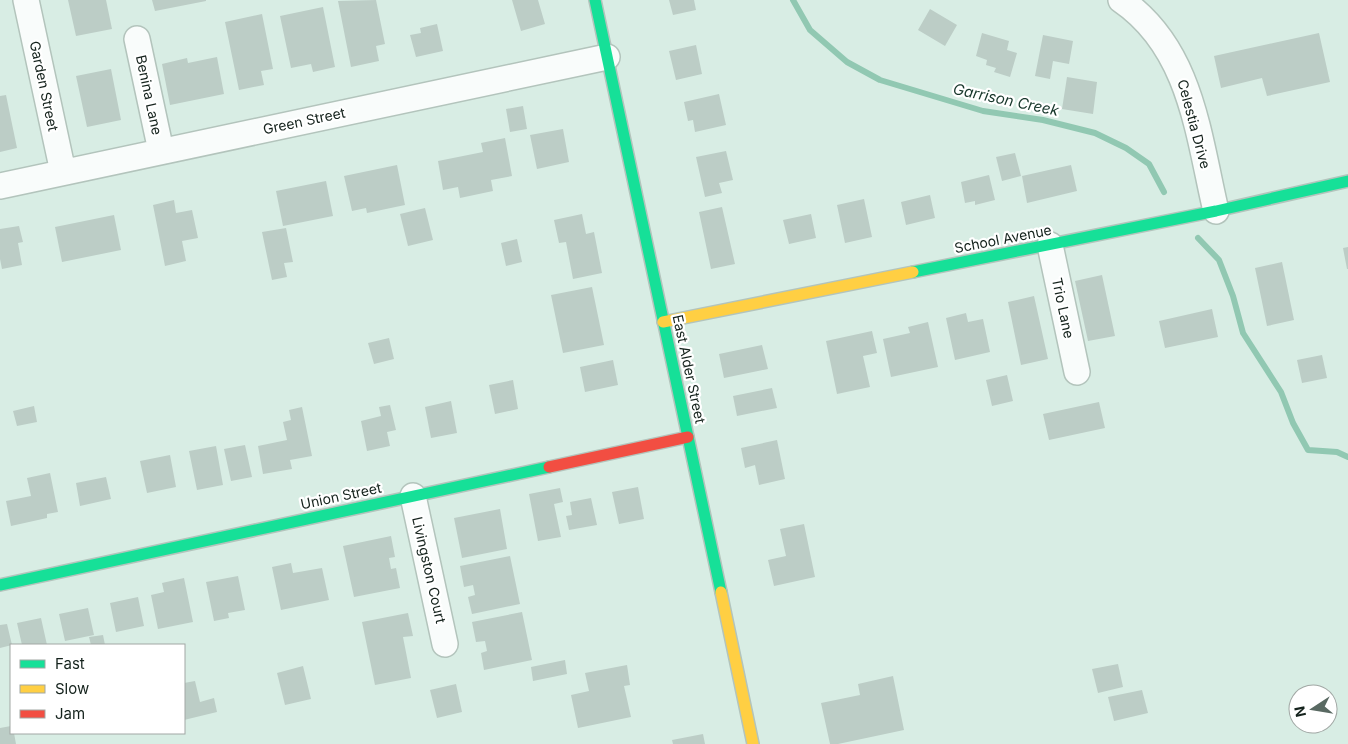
<svg xmlns="http://www.w3.org/2000/svg" width="1348" height="744" font-family="Inter,sans-serif">
  <style>
    .lines { fill: none; stroke-linecap: round; stroke-linejoin: round }
    .stream { stroke: #91c8b2; stroke-width: 6 }
    .building { fill: #bccdc6 }
    .street-casing { stroke: #b3c4bc; stroke-width: 28 }
    .fast-casing { stroke: #b3c4bc; stroke-width: 14 }
    .slow-casing { stroke: #b3c4bc; stroke-width: 14 }
    .jam-casing { stroke: #b3c4bc; stroke-width: 14 }
    .street { stroke: #f9fcfb; stroke-width: 25 }
    .fast { stroke: #16e098; stroke-width: 11 }
    .slow { stroke: #ffcf43; stroke-width: 11 }
    .jam { stroke: #f24e42; stroke-width: 11 }
    .labels { text-anchor: middle; stroke-width: 4.5; stroke-linejoin: round; paint-order: stroke }
    .street-label { font-size: 14px; fill: #14221c; stroke: #fff }
    .water-label { font-size: 15px; font-style: italic; fill: #16362a; stroke: #fff }
  </style>
  <rect width="100%" height="100%" fill="#d8ede4"/>
  <g class="lines">
    <path class="stream" d="M793 0 810 30 847 62 880 80 983 111 1043 120 1095 133 1126 148 1149 164 1164 192
      M1198 238 1219 260 1233 296 1243 333 1281 392 1293 423 1308 450 1337 452 1348 457"/>
  </g>
  <path class="building" d="M68 0H106L112 29 76 36Z
    M152 0H206V1L155 11Z
    M376 0 385 44 376 46 379 61 351 67 338 1Z
    M512 0H538L545 24 521 31Z
    M669 0H694L696 10 673 15Z
    M323 7 335 67 313 72 311 64 291 68 280 16Z
    M930 9 957 25 945 46 918 30Z
    M262 14 273 69 261 71 264 85 239 90 225 22Z
    M437 24 443 51 416 57 410 35 421 33 420 28Z
    M982 33 1009 41 1007 50 1017 53 1010 77 994 72 996 68 986 65 987 60 976 56Z
    M1319 33 1330 82 1267 96 1262 78 1221 88 1214 56Z
    M1043 35 1073 41 1069 64 1053 61 1050 79 1035 76Z
    M696 45 702 74 676 80 669 51Z
    M217 57 224 94 170 105 162 64 187 58 188 63Z
    M111 69 121 120 87 127 76 76Z
    M1067 77 1097 82 1093 114 1062 109Z
    M719 94 726 125 695 132 693 120 688 121 684 102Z
    M6 95 17 148 0 152V96Z
    M523 106 527 129 510 132 506 109Z
    M563 129 569 162 537 169 530 135Z
    M505 138 512 176 491 180 493 191 460 198 458 187 443 190 438 161 483 152 481 143Z
    M726 151 733 180 719 183 722 193 705 197 696 157Z
    M1015 153 1021 176 1002 181 996 157Z
    M397 165 405 205 367 213 366 208 352 211 344 176Z
    M1071 165 1077 191 1027 203 1022 176Z
    M989 175 995 200 975 205V201L965 203 961 182Z
    M326 181 333 216 283 226 276 191Z
    M930 195 935 218 906 225 901 202Z
    M864 199 872 237 845 243 837 205Z
    M174 200 176 213 192 210 198 238 182 241 186 261 165 266 153 205Z
    M722 207 735 264 711 269 699 212Z
    M425 208 433 240 408 246 400 214Z
    M582 214 586 234 594 232 602 273 573 279 566 242 559 243 554 220Z
    M811 214 816 238 789 244 783 220Z
    M114 215 121 250 62 262 55 227Z
    M19 226 23 242 18 243 22 265 2 269 0 259V229Z
    M286 228 293 262 284 263 287 277 272 280 262 232Z
    M517 239 522 262 506 266 501 243Z
    M1348 247V269H1347L1343 248Z
    M1282 262 1294 320 1267 326 1255 268Z
    M1102 275 1115 336 1088 341 1075 281Z
    M592 287 604 345 563 353 551 295Z
    M1034 296 1048 359 1021 365 1008 302Z
    M1212 309 1218 337 1165 348 1159 321Z
    M966 313 968 322 983 319 990 352 955 360 946 318Z
    M928 322 938 367 891 377 883 339 910 333 908 327Z
    M872 331 877 353 863 356 870 387 837 394 826 341Z
    M389 338 394 359 374 364 368 343Z
    M762 345 768 369 724 378 719 354Z
    M1322 355 1327 378 1302 383 1297 360Z
    M613 360 618 385 585 392 580 367Z
    M1007 375 1013 401 992 406 986 380Z
    M513 380 518 409 495 414 489 385Z
    M772 388 777 408 737 416 733 396Z
    M451 401 457 433 431 438 425 407Z
    M1099 402 1105 428 1049 440 1043 414Z
    M390 405 396 430 387 432 390 446 367 451 361 421 381 416 379 407Z
    M34 406 37 422 17 426 13 411Z
    M302 407 312 456 290 460 292 469 263 474 258 446 287 440 283 422 291 420 289 410Z
    M777 440 785 479 759 485 755 465 745 468 741 448Z
    M245 445 252 477 231 481 224 449Z
    M216 446 223 485 197 490 189 451Z
    M170 455 176 487 147 493 140 461Z
    M50 473 58 512 47 514V518L11 526 6 501 31 496 27 478Z
    M106 477 111 499 80 506 76 483Z
    M638 487 644 519 619 524 612 492Z
    M560 488 563 502 554 504 561 537 538 541 529 494Z
    M591 498 597 525 569 530 566 516 572 515 570 502Z
    M500 509 507 549 462 558 454 518Z
    M804 524 815 577 774 586 768 560 786 556 780 529Z
    M391 536 395 557 389 558 391 569 396 568 400 588 354 597 343 546Z
    M510 556 520 604 472 614 468 597 475 595 473 585 464 587 460 566Z
    M291 563 293 573 322 568 329 600 281 610 272 567Z
    M238 576 245 610 228 613 229 618 214 621 206 582Z
    M184 578 193 622 158 629 151 595 164 592 162 583Z
    M138 597 144 626 116 632 110 603Z
    M88 608 94 635 65 641 59 614Z
    M522 612 532 660 484 670 481 653 487 651 485 641 476 642 472 622Z
    M408 613 413 636 403 637 411 678 375 685 362 622Z
    M41 618 47 645H22L17 623Z
    M7 624 12 645 0 648V625Z
    M103 635 105 645H91L89 637Z
    M565 660 567 674 533 681 531 667Z
    M1118 664 1123 687 1098 693 1092 669Z
    M627 665 630 685 624 686 631 717 578 728 571 695 589 691 585 673Z
    M303 666 311 699 285 705 277 673Z
    M893 676 904 730 838 744H830L821 703 860 695 858 684Z
    M195 681 200 702 214 698 217 712 184 720V683Z
    M456 684 462 712 437 718 430 690Z
    M1142 690 1148 713 1114 721 1108 697Z
    M11 726V733H14L16 744H0V728Z
    M703 734 705 744H673L672 740Z"/>
  <g class="lines">
    <g class="street-casing">
      <path id="street" d="M26 0 63 172
        M1121 0C1191 48 1198 134 1216 211
        M137 39 161 151
        M0 186 607 57
        M1050 245 1077 372
        M413 496 445 644"/>
    </g>
    <g class="fast-casing">
      <path id="fast" d="M595 0 721 592
        M913 272 1216 211 1348 181
        M0 585 549 467"/>
    </g>
    <g class="slow-casing">
      <path id="slow" d="M663 322 913 272
        M721 592 753 744"/>
    </g>
    <g class="jam-casing">
      <path id="jam" d="M549 467 688 437"/>
    </g>
    <use href="#street" class="street"/>
    <use href="#fast" class="fast"/>
    <use href="#slow" class="slow"/>
    <use href="#jam" class="jam"/>
  </g>
  <g class="labels">
    <g class="street-label">
      <text transform="translate(44 86) rotate(78)" y="5">Garden Street</text>
      <text transform="translate(149 95) rotate(78)" y="5">Benina Lane</text>
      <text transform="translate(304 121) rotate(-12)" y="5">Green Street</text>
      <text transform="translate(1194 124) rotate(75)" y="5">Celestia Drive</text>
      <text transform="translate(1003 239) rotate(-11)" y="5">School Avenue</text>
      <text transform="translate(1063 308) rotate(78)" y="5">Trio Lane</text>
      <text transform="translate(689 369) rotate(78)" y="5">East Alder Street</text>
      <text transform="translate(341 496) rotate(-12)" y="5">Union Street</text>
      <text transform="translate(429 570) rotate(77)" y="5">Livingston Court</text>
    </g>
    <g class="water-label">
      <text transform="translate(1006 100) rotate(12)" y="5">Garrison Creek</text>
    </g>
  </g>
  <rect x="10" y="644" width="175" height="90" fill="#ffffff" stroke="#a1a7a4"/>
  <rect x="20" y="660" width="25" height="8" fill="#16e098" stroke="#a1a7a4"/>
  <text x="55" y="669" font-size="15" fill="#14221c">Fast</text>
  <rect x="20" y="685" width="25" height="8" fill="#ffcf43" stroke="#a1a7a4"/>
  <text x="55" y="694" font-size="15" fill="#14221c">Slow</text>
  <rect x="20" y="710" width="25" height="8" fill="#f24e42" stroke="#a1a7a4"/>
  <text x="55" y="719" font-size="15" fill="#14221c">Jam</text>
  <g transform="translate(1313 709) rotate(258)"><circle r="24" fill="#ffffff" stroke="#a1a7a4"/>
  <path d="M0-4L9 19L0 12L-9 19Z" fill="#596962"/>
  <text y="-8" font-size="14" font-weight="bold" text-anchor="middle" fill="#14221c">N</text>
  </g>
</svg>
